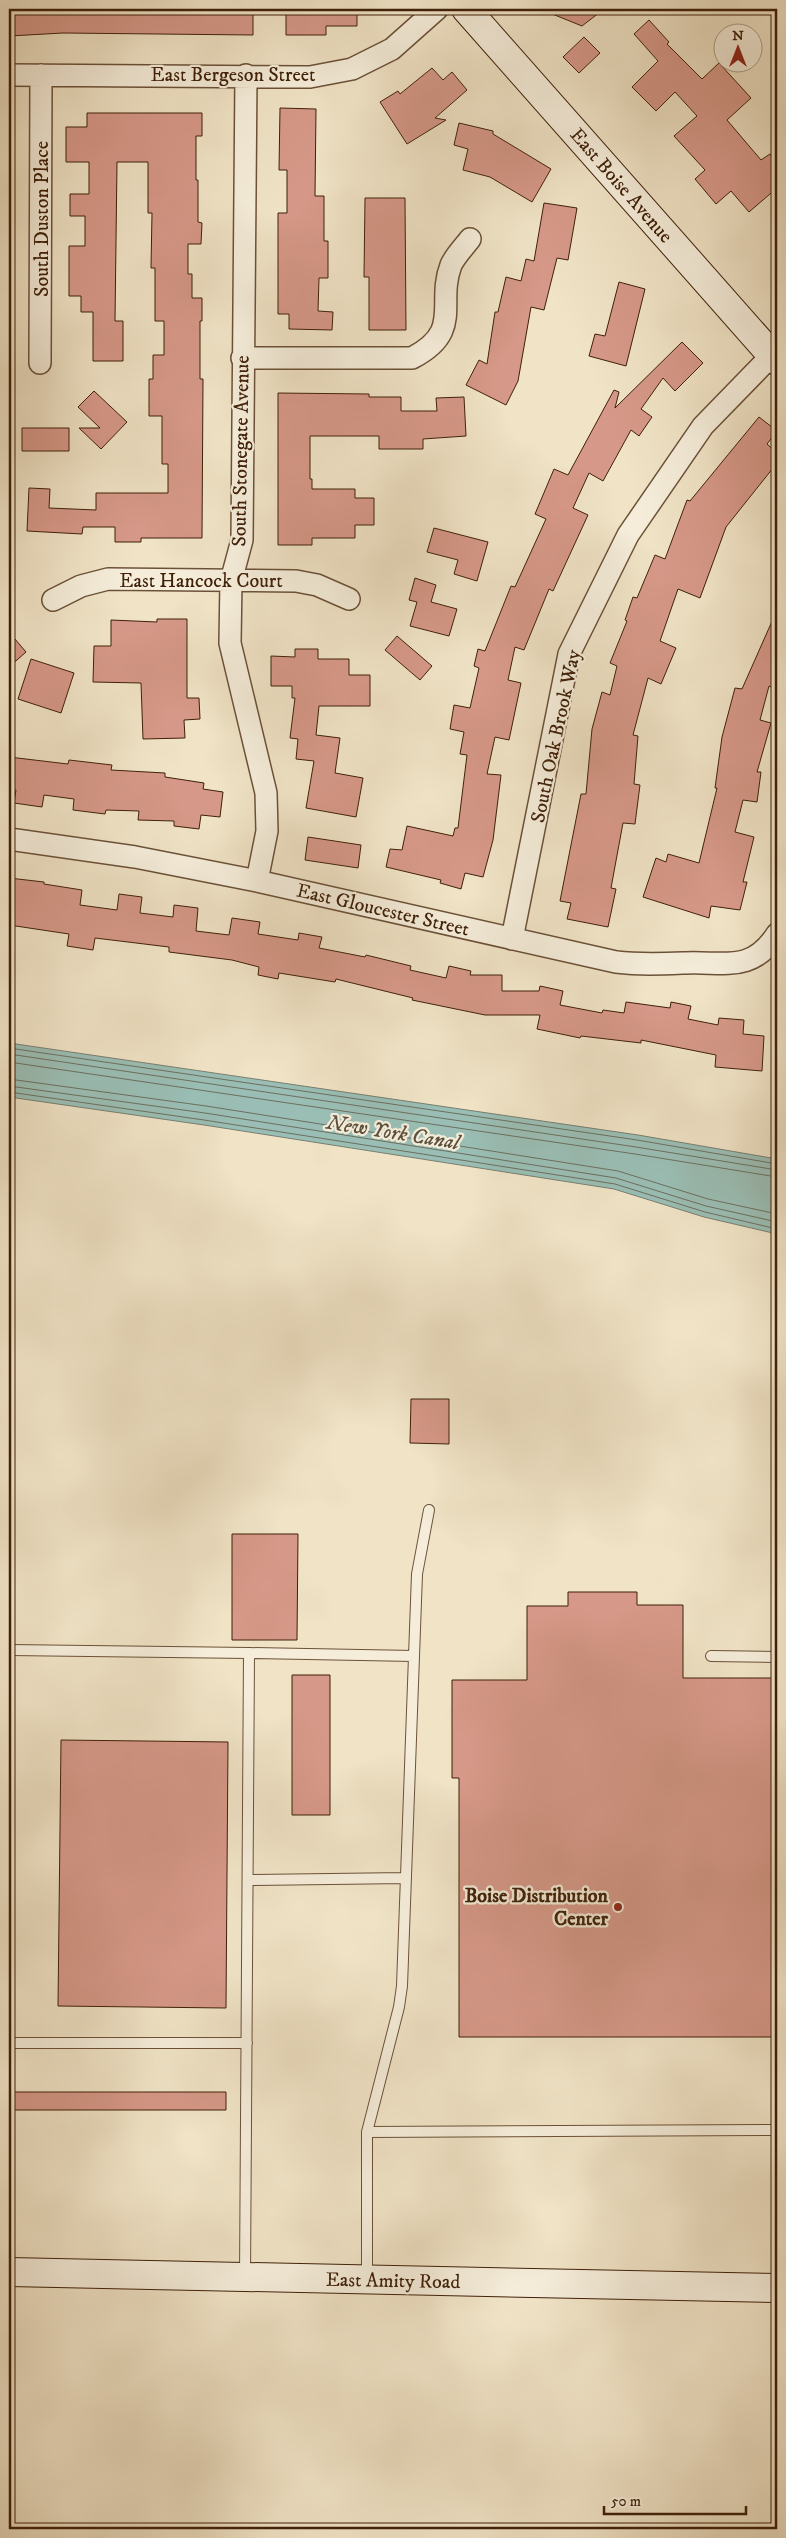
<svg xmlns="http://www.w3.org/2000/svg" width="786" height="2538" font-family="'IM FELL DW Pica',serif">
  <style>
    .water { fill: #9abeb5; stroke: #767f70 }
    .lines { fill: none; stroke-linecap: round; stroke-linejoin: round }
    .shore { stroke: #6c6f5f; stroke-width: 1 }
    .building { fill: #d69888; stroke: #3f2009 }
    .lane-casing { stroke: #6b5138; stroke-width: 12 }
    .street-casing { stroke: #6b5138; stroke-width: 24 }
    .secondary-casing { stroke: #3f2009; stroke-width: 30 }
    .lane { stroke: #f5edda; stroke-width: 10 }
    .street { stroke: #f5edda; stroke-width: 21 }
    .secondary { stroke: #f5edda; stroke-width: 28 }
    .poi-dot { fill: #8f2418; stroke: #f5edda; stroke-width: 2 }
    .labels { text-anchor: middle; stroke-width: 4.5; stroke-linejoin: round; paint-order: stroke }
    .street-label { font-size: 20px; fill: #3f2009; stroke: #f5edda }
    .poi-label { font-size: 20px; font-weight: bold; fill: #3f2009; stroke: #f5edda; text-anchor: end }
    .water-label { font-size: 21px; font-style: italic; fill: #5a4f3d; stroke: #f5edda }
  </style>
  <rect width="100%" height="100%" fill="#f0e3c6"/>
  <filter id="stains"><feTurbulence type="fractalNoise" baseFrequency=".004" numOctaves="4"/><feColorMatrix values="0 0 0 0 .2 0 0 0 0 .09 0 0 0 0 .02 0 0 0 .5 -.17"/></filter>
  <radialGradient id="worn" r=".72"><stop offset=".6" stop-color="#630" stop-opacity="0"/><stop offset="1" stop-color="#630" stop-opacity=".3"/></radialGradient>
  <path class="water" d="M9 1043 638 1135 777 1159V1234L704 1217 614 1189 204 1125 9 1097Z"/>
  <g class="lines">
    <path class="shore" d="M9 1048 637 1140 777 1164
      M9 1054 636 1147 777 1170
      M9 1062 635 1154 777 1177
      M9 1079 206 1106 618 1171 708 1199 777 1214
      M9 1086 205 1113 616 1178 706 1206 777 1222
      M9 1092 204 1120 615 1184 705 1212 777 1229"/>
  </g>
  <path class="building" d="M9 9H253V35L63 33 9 36Z
    M286 9H357V26H326V35H286Z
    M540 9H604L582 26Z
    M649 20 669 42 667 44 702 79 719 63 751 98 727 120 761 160 770 154 777 163V188L749 212 731 191 716 204 695 179 705 170 674 136 697 116 675 92 656 111 632 87 658 61 634 34Z
    M584 37 600 53 579 73 563 57Z
    M432 68 443 80 452 72 467 90 435 118 446 120 407 144 380 102 398 91 400 94Z
    M280 108 316 109 315 196H324V241H328V278H319L318 311 333 312 332 330 289 329V314H278V213H287V170H279Z
    M87 113H202V136H196V180H198V222L202 223 201 244H188V274H192V298H202V321H200V379H203L202 538H141V542H115V527H83L82 534 27 531 29 488 50 489 49 508 96 510V493H168V464H162V416H149V379H153V355H164V321H155V268H151L152 213H148V162H117L115 321H123V361H93V312H81V296H69V246H85V216H70V194H89V162H66V127H87Z
    M459 123 493 131V134L551 169 532 202 490 177 463 170 468 149 454 145Z
    M365 198H405L406 330H369V277H364Z
    M544 203 577 208 568 260 557 258 544 310 531 307 518 381 506 405 466 385 479 360 487 364 495 312H498L506 277 521 281 526 259 534 261Z
    M619 282 645 289 626 366 589 356 595 334 605 336Z
    M682 342 703 363 675 391 663 378 641 409 652 417 639 436 631 430 603 481 589 473 573 508 588 515 553 591 549 589 524 650 515 647 508 680 521 683 509 740 495 737 487 774 501 775 493 840 483 877 465 873 461 889 440 883 441 880 386 867 390 849 402 850 407 826 453 836 455 828H458L467 755 460 754 464 732 450 729 454 705 470 708 479 668 474 666 478 649 485 651 511 586 515 587 546 519 535 514 554 469 568 475 614 390 619 392 615 408Z
    M94 391 127 422 101 449 79 428H100L78 407Z
    M278 393 369 394V397H401V411H437L436 398 464 397 466 436 423 439V449H379V436H310V479H312V489H355V498H374V525H355V538H312V545H278Z
    M759 417 777 431 767 444 777 453V463L726 527 700 598 678 589 660 641 676 648 661 684 648 678 633 735 638 736 634 784 640 785 635 824 623 823 611 888 616 889 608 927 567 919 571 903 560 901 581 794H586L592 729 602 692 610 695 617 666 610 663 627 621 625 620 633 597 637 598 655 555 665 559 687 500 690 501Z
    M22 428H69V451H22Z
    M434 528 488 542 477 581 454 574 458 560 427 552Z
    M415 578 436 585 431 602 457 609 449 636 410 626 417 602 409 600Z
    M777 610V690L769 686 760 720 771 723 757 772H761L757 802 743 800 735 832 754 837 743 882H747L740 910 711 906 709 918 643 897 656 858 666 862 668 854 699 863 717 788H715L722 737 735 688 742 689Z
    M157 619H187V698H199L200 719 184 720 185 738 143 739 141 683 93 682 94 646H111V620L157 622Z
    M9 632 26 652 9 667Z
    M397 636 432 666 420 680 385 650Z
    M295 649H318V659H349V675H370V706H319L316 735 340 738 335 773 363 778 356 817 306 808 314 761 296 759 298 739 290 738 295 698H292V686H271V656L295 657Z
    M31 659 74 673 61 713 18 699Z
    M9 757 68 764 69 760 112 765 111 770 165 773V777L204 783 203 789 223 792 220 817 201 815 199 829 174 826V821L138 820 139 811 106 810 105 814 73 810 74 799 44 795 42 807 14 803 16 790H9Z
    M308 837 361 845 358 868 305 860Z
    M9 878 44 882V884L82 890 80 905 117 910 119 894 142 897 140 913 173 917 174 905 198 908 196 931 229 935 232 918 260 922 258 934 298 940 299 933 322 937 319 948 365 957 366 955 411 966 410 970 446 978 449 966 471 971 470 975H502V991H539L540 986 563 991 560 1005 602 1013 603 1010 624 1013 626 1002 670 1008 671 1002 691 1006 688 1019 718 1025 719 1018 744 1020 743 1034 764 1036 762 1071 715 1067 716 1055 641 1040V1043L581 1036 580 1038 537 1029 540 1015H485L412 1000 413 998 336 979 335 982 279 973 278 979 258 975 259 967 232 960 169 952V947L95 938 93 950 67 946 69 934 9 925Z
    M411 1399H449V1444L410 1443Z
    M232 1534H298L297 1640H232Z
    M568 1592H637V1605H683V1678H777V2037H459V1778H452V1680H527V1606H568Z
    M292 1675H330V1815H292Z
    M61 1740 228 1742 226 2008 58 2006Z
    M9 2092H226V2110H9Z"/>
  <g class="lines">
    <g class="lane-casing">
      <path id="lane" d="M9 1650 249 1653
        M711 1656 777 1657
        M248 1880 406 1878
        M9 2043H247
        M367 2132 777 2130
        M245 2277 249 1653 414 1656
        M367 2279V2132L399 2007 402 1986 417 1574 429 1510"/>
    </g>
    <g class="street-casing">
      <path id="street" d="M9 75 310 77 352 69 392 49 437 9
        M246 75 242 540 231 581 230 643 266 793 267 831 257 881
        M242 358H412C464 331 436 304 451 265 455 256 464 247 470 239
        M40 363 41 75
        M53 600 81 586 108 579 296 581 317 585 349 599
        M9 839 135 857 257 881 616 962C640 965 661 964 685 963 724 961 751 974 777 934
        M512 939 569 654 628 535 703 426 772 355"/>
    </g>
    <g class="secondary-casing">
      <path id="secondary" d="M466 9 777 361
        M9 2272 777 2288"/>
    </g>
    <use href="#lane" class="lane"/>
    <use href="#street" class="street"/>
    <use href="#secondary" class="secondary"/>
  </g>
  <circle class="poi-dot" cx="618" cy="1907" r="5"/>
  <g class="labels">
    <g class="street-label">
      <text x="233" y="81">East Bergeson Street</text>
      <text transform="translate(622 185) rotate(49)" y="7">East Boise Avenue</text>
      <text transform="translate(41 219) rotate(-90)" y="7">South Duston Place</text>
      <text transform="translate(240 451) rotate(-89)" y="7">South Stonegate Avenue</text>
      <text x="201" y="587">East Hancock Court</text>
      <text transform="translate(555 736) rotate(-78)" y="7">South Oak Brook Way</text>
      <text transform="translate(383 909) rotate(13)" y="7">East Gloucester Street</text>
      <text transform="translate(393 2280) rotate(1)" y="7">East Amity Road</text>
    </g>
    <g class="poi-label">
      <text x="608" y="1902">Boise Distribution<tspan x="608" dy="23">Center</tspan></text>
    </g>
    <g class="water-label">
      <text transform="translate(393 1132) rotate(9)" y="7">New York Canal</text>
    </g>
  </g>
  <rect width="786" height="2538" fill="none" stroke="#f0e3c6" stroke-width="30"/>
  <rect x="10" y="10" width="766" height="2518" fill="none" stroke="#3f2009" stroke-width="2.5"/>
  <rect x="15" y="15" width="756" height="2508" fill="none" stroke="#3f2009"/>
  <g transform="translate(738 48)"><circle r="24" fill="#f5edda" stroke="#ac9b86"/>
  <path d="M0-4L9 19L0 12L-9 19Z" fill="#8f2418"/>
  <text y="-8" font-size="14" font-weight="bold" text-anchor="middle" fill="#3f2009">N</text>
  </g>
  <path d="M604 2506v8h142v-8" fill="none" stroke="#3f2009" stroke-width="2.5"/>
  <text x="611" y="2506" font-size="15" fill="#3f2009" stroke="#f5edda" stroke-width="4" paint-order="stroke">50 m</text>
  <rect width="100%" height="100%" filter="url(#stains)"/>
  <rect width="100%" height="100%" fill="url(#worn)"/>
</svg>
